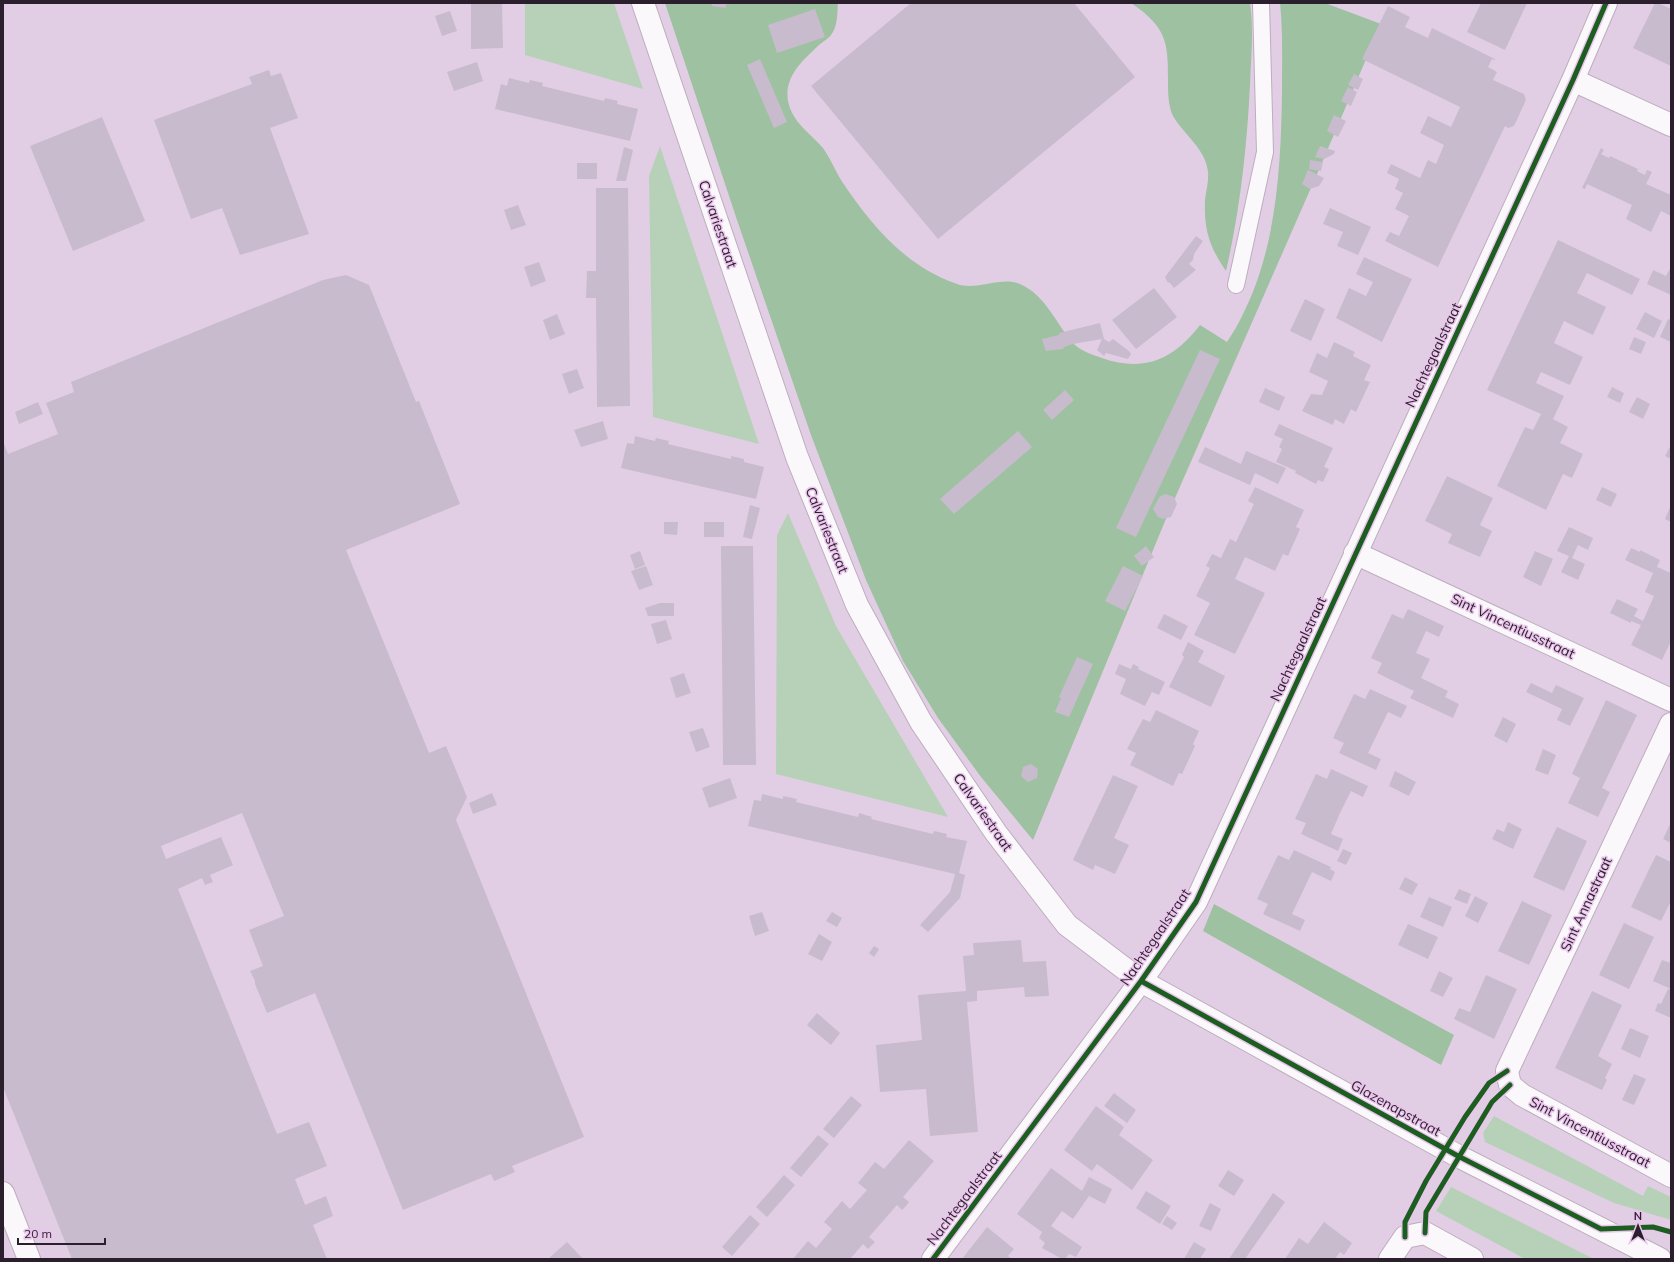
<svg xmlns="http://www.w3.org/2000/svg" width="1674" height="1262" font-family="Mulish,sans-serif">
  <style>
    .green { fill: #b7d1b8 }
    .forest { fill: #9ec1a1 }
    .building { fill: #c8bbcd }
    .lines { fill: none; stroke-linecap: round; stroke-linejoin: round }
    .service-casing { stroke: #bdadbe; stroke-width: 18 }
    .minor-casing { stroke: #bdadbe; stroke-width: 24 }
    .service { stroke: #fbf8fb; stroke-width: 16 }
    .minor { stroke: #fbf8fb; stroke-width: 22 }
    .cycleway-casing { stroke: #eac6ec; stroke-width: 8 }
    .cycleway { stroke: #1b5e20; stroke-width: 5 }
    .labels { text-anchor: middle; stroke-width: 3; stroke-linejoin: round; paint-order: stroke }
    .street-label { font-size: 14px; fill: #2c1f2d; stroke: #eac6ec }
  </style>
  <rect width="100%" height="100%" fill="#e2cee4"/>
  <path class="green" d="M525 3H614L643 89 525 55Z
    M660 146 759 444 653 417 649 176Z
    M788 513 836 626 948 817 776 774 777 535Z
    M1494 1116 1643 1196 1648 1186 1671 1197V1220L1614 1203 1485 1142 1483 1133Z
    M1451 1187 1594 1259H1525L1436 1211Z"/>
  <path class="forest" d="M665 3H838C837 14 838 26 831 35 828 39 822 42 818 46 802 61 784 77 788 101 792 122 810 133 823 148 830 158 835 170 841 180 871 225 905 266 957 284 977 291 1001 276 1020 284 1047 296 1056 325 1075 345 1082 351 1093 355 1102 358 1144 373 1174 359 1200 325L1227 342C1232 334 1238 325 1242 316 1277 248 1281 165 1282 91 1282 61 1283 32 1280 3H1325L1381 24 1321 165 1168 514 1033 840 981 777 938 718 903 661 866 580 811 435 737 220Z
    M1131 3H1250C1254 30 1251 57 1250 85 1247 147 1240 210 1226 271 1209 246 1204 230 1205 200 1206 191 1209 181 1208 172 1206 149 1184 135 1173 116 1169 108 1168 95 1168 86 1168 44 1169 29 1131 3Z
    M1214 904 1454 1035 1441 1065 1203 931Z"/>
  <path class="building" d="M471 3H502L503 48 471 49Z
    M712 3H726V8L712 6Z
    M911 3H1074L1135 77 938 239 811 86Z
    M1481 3H1527L1505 50 1467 32Z
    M1655 3H1658L1671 9V66L1633 48Z
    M1388 6 1410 17 1405 27 1428 38 1432 28 1495 59V60L1492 59 1488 67 1497 72 1493 80 1524 94 1526 100 1514 126 1508 128 1505 126 1438 267 1385 241 1390 232 1399 236 1409 216 1395 209 1403 193 1395 189 1399 179 1387 173 1391 164 1420 178 1428 160 1436 164 1444 145 1420 133 1428 116 1451 127 1460 107 1362 59Z
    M815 9 825 37 777 53 768 25Z
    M450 11 457 31 442 36 435 16Z
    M760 59 787 122 774 128 747 65Z
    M477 62 483 81 454 91 447 72Z
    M269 70 271 76 281 73 298 118 270 128 309 234 240 255 222 208 191 219 154 120 252 84 249 77Z
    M1354 74 1363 79 1358 90 1348 85Z
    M509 78 529 83 530 80 543 83 542 86 604 101 605 98 618 101 617 104 638 109 630 141 495 109 501 84 507 86Z
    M1348 87 1357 92 1351 106 1341 101Z
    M1334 115 1346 121 1338 137 1327 131Z
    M102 117 145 221 73 251 30 146Z
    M1320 146 1335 151 1334 154 1324 159 1315 157Z
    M624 147 633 150 626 181H616Z
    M1601 148 1604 150 1601 154 1609 158 1610 156 1638 169 1637 171 1645 175 1647 170 1652 172 1646 184 1671 195V216L1661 211 1651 232 1626 219 1632 205 1587 184 1585 189 1582 188Z
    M1310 160 1323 162 1321 171 1309 169Z
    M577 163H597V179H577Z
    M1308 170 1324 178 1319 186 1310 189 1302 184Z
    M596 188H628L630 406 597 407 596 298H586L587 271H596Z
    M518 205 526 225 511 230 504 210Z
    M1330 208 1371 227 1358 255 1337 246 1343 232 1323 224Z
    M1196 236 1203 241 1194 254 1193 260 1189 264 1196 270 1174 288 1169 282 1168 283 1165 277Z
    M1558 240 1640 279 1632 295 1587 273 1577 293 1606 307 1593 335 1564 321 1554 343 1583 357 1570 385 1541 372 1536 383 1564 396 1553 419 1568 427 1560 443 1583 454 1572 478 1563 474 1546 510 1497 486 1525 427 1533 430 1541 414 1487 390Z
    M1364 257 1412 279 1382 342 1336 318 1349 288 1366 296 1373 282 1356 274Z
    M539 262 546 281 531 287 524 267Z
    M1671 267V295L1647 284 1653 270 1666 276Z
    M346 275 369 285 416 402 419 401 460 504 346 550 429 753 446 746 467 797 456 820 584 1137 512 1166 515 1172 494 1181 491 1174 403 1210 315 993 267 1013 255 984V981L250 971 263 966 249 930 284 916 242 813 161 846 166 859 221 837 233 865 210 875 213 882 205 885 202 878 178 889 277 1134 309 1122 327 1166 295 1179 305 1205 326 1196 333 1216 313 1225 327 1259H72L3 1087V441L8 454 58 434 46 403 74 392 71 382 323 280Z
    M1154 288 1177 317 1136 349 1112 320Z
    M1305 299 1325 309 1311 341 1290 331Z
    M1645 312 1662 321 1654 338 1636 329Z
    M557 314 565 334 550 340 543 320Z
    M1668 319 1671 320V342L1660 337Z
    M1100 323 1104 339 1109 342 1113 339 1129 351 1131 354 1128 359 1106 353 1104 356 1097 350 1102 339 1073 344 1064 347 1063 349 1046 351 1043 343 1042 339 1059 335V333Z
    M1634 337 1646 342 1641 354 1629 349Z
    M1334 342 1355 352 1353 356 1371 365 1364 380 1370 382 1356 412 1351 409 1344 424 1335 419 1333 425 1302 411 1311 394 1322 395 1328 381 1309 372 1317 353 1327 358Z
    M1200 350 1220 359 1136 537 1116 528Z
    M577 369 584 388 569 394 562 374Z
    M1612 387 1624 393 1620 403 1607 397Z
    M1265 388 1285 397 1279 411 1259 402Z
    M1065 390 1074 400 1052 420 1043 410Z
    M1637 397 1650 404 1643 419 1629 412Z
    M38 402 43 414 19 424 15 412Z
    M603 421 608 439 581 447 574 430Z
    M1279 424 1333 448 1324 467 1329 469 1323 482 1318 480 1316 484 1295 473 1296 471 1276 462 1282 449 1279 447 1283 439 1274 435Z
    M1018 431 1032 447 954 514 940 499Z
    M635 436 655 441 656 438 669 441 668 444 731 459V456L744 459V462L764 467 756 499 621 468 627 443 634 444Z
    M1671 445V459L1665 456Z
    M1205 447 1241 464 1246 451 1286 468 1278 484 1255 473 1250 485 1198 462Z
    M1447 476 1493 498 1480 525 1492 531 1480 557 1448 543 1452 534 1425 521Z
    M1255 487 1304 510 1296 527 1300 529 1288 556 1283 554 1275 571 1245 557 1235 579 1265 593 1235 654 1194 635 1210 603 1196 596 1210 568 1206 566 1212 554 1221 558 1230 539 1236 542 1254 504 1248 501Z
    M1602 487 1617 494 1611 507 1596 500Z
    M1166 494 1174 497 1177 504 1171 517 1163 519 1158 517 1153 509 1160 496Z
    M750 505 760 508 752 539 743 537Z
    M1671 505V522L1665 519Z
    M664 522H678L677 535 664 534Z
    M704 522H724V537H704Z
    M1569 527 1593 538 1588 550 1578 545 1572 558 1585 564 1578 580 1561 572 1569 556 1557 551Z
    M721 546H753L756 765H723Z
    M1146 546 1154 557 1142 566 1134 556Z
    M1631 548 1640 552V550L1660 560 1657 567 1671 573V641L1662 660 1631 645 1641 625 1631 621V623L1610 613 1617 599 1638 609 1634 616 1643 621 1654 596 1645 592 1653 573 1625 560Z
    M640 551 645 565 635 569 630 555Z
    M1535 551 1553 559 1541 586 1523 577Z
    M646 566 653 585 639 590 631 571Z
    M1123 566 1143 576 1125 611 1105 601Z
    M660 603H674V616H648L645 608Z
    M1408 609 1444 626 1439 637 1426 631 1416 653 1430 659 1421 678 1448 691 1445 697 1459 704 1453 718 1410 698 1414 691 1377 673 1382 663 1371 658 1392 614 1403 619Z
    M1164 614 1188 626 1181 640 1157 628Z
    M666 620 672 639 657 644 651 624Z
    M1188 642 1204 651 1198 662 1225 676 1211 707 1169 687 1184 657 1182 655Z
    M1077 657 1093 664 1069 717 1055 712 1061 698 1059 697Z
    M1119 664 1131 669 1133 664 1139 667 1138 669 1165 682 1159 695 1152 692 1145 706 1120 694 1126 679 1115 674Z
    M684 673 691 693 676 698 670 678Z
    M1531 683 1552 693 1556 685 1584 698 1570 726 1557 720 1562 709 1526 692Z
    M1370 689 1407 706 1401 718 1388 712 1368 753 1381 759 1376 770 1339 753 1344 743 1333 738 1354 694 1365 699Z
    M1606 700 1637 715 1602 788 1610 792 1598 817 1568 803 1580 778 1572 774Z
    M1156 710 1199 731 1193 744 1195 746 1182 774 1179 773 1173 786 1130 765 1136 753 1127 749 1143 719 1150 722Z
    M1503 717 1516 724 1507 743 1494 736Z
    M703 728 710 747 696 752 689 732Z
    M1543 749 1556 755 1548 775 1535 770Z
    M1031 764 1038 769 1037 778 1028 782 1021 776 1023 767Z
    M1331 769 1368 786 1363 797 1351 791 1340 813 1331 834 1343 839 1338 851 1301 834 1306 823 1295 819 1316 774 1327 779Z
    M1395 771 1416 782 1409 796 1389 786Z
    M1113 775 1138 786 1114 838 1129 845 1115 874 1095 865 1093 870 1073 860Z
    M730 778 737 798 709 808 702 788Z
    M492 793 497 805 473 814 469 803Z
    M762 794 783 799V796L797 799 796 802 858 817 859 813 872 817 871 819 933 834 934 831 947 834 946 837 967 841 959 873 965 875 960 898 928 932 920 925 950 892 955 874 748 826 754 800 761 801Z
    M1508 822 1522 829 1513 849 1492 839 1497 829 1504 832Z
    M1671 822V843L1663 839Z
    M1557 827 1587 841 1564 891 1533 877Z
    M1343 849 1352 853 1346 865 1337 861Z
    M1294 850 1331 867 1330 869 1335 872 1331 881 1312 872 1292 914 1305 920 1300 931 1263 914 1268 904 1257 899 1278 855 1289 860Z
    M1656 855 1671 862V901L1661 921 1631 907Z
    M1405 877 1418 884 1412 895 1399 889Z
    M1459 889 1471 894 1467 904 1454 899Z
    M1475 896 1488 903 1478 923 1465 916Z
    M1429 897 1452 907 1443 927 1420 917Z
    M1522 901 1552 915 1529 965 1498 951Z
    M762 912 769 931 755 936 749 916Z
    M832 912 842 918 837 927 826 921Z
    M1624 923 1654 937 1629 989 1599 975Z
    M1408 924 1438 937 1428 959 1398 945Z
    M819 934 832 942 822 961 808 954Z
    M1021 940 1023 962 1046 961 1049 996 1025 997 1024 987 977 991V1001L967 1002 978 1132 930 1136 926 1089 880 1092 876 1045 922 1040 918 995 966 991 963 956 974 955 973 943Z
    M874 946 879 949 874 957 869 953Z
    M1662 960 1671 963V989L1653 981Z
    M1439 971 1453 978 1443 997 1430 991Z
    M1486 975 1517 989 1494 1039 1454 1019 1459 1008 1470 1012Z
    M1668 989 1671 990V1018L1655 1011 1658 1003 1661 1004Z
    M1592 991 1622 1005 1598 1056 1612 1064 1605 1078 1607 1080 1602 1090 1555 1068Z
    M817 1013 840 1033 831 1045 807 1025Z
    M1630 1028 1649 1036 1640 1058 1621 1049Z
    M1634 1074 1646 1079 1634 1105 1622 1100Z
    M1114 1093 1136 1110 1127 1123 1104 1106Z
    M851 1096 862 1105 834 1138 823 1129Z
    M1096 1106 1124 1127 1119 1135 1153 1160 1132 1190 1097 1164 1092 1171 1064 1150Z
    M818 1135 829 1144 801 1177 790 1168Z
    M909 1140 934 1161 903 1197 909 1202 906 1206 902 1210 897 1205 869 1237 875 1242 868 1249 863 1244 850 1259H793L808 1241 816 1248 832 1229 824 1222 842 1201 850 1209 867 1190 858 1183 875 1162 884 1169Z
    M1051 1168 1082 1191 1089 1177 1112 1189 1105 1204 1089 1196 1073 1219 1062 1211 1051 1226 1082 1247 1076 1257 1069 1254 1065 1259H1062L1042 1248 1045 1243 1039 1238 1042 1232 1017 1214Z
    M1228 1170 1244 1180 1234 1196 1218 1186Z
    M784 1175 795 1185 767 1217 756 1207Z
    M1146 1191 1171 1206 1160 1224 1136 1208Z
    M1273 1193 1285 1202 1245 1259H1229Z
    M1210 1203 1221 1209 1211 1231 1199 1226Z
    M750 1215 760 1224 732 1256 722 1247Z
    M1167 1216 1177 1223 1172 1230 1162 1224Z
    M1324 1222 1352 1243 1344 1255 1340 1252 1335 1259H1285L1299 1238 1308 1244Z
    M987 1227 1014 1249 1008 1256 1012 1259H962Z
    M567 1242 583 1259H548Z
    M1194 1242 1206 1249 1200 1259H1184Z"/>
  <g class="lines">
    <g class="service-casing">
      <path id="service" d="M1236 285 1265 152 1261 3"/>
    </g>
    <g class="minor-casing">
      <path id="minor" d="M643 3 797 457 857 605 921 722 996 833 1067 925 1141 981 1458 1156 1660 1259
        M1573 80 1671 125
        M1355 553 1671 700
        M1671 724 1507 1071 1510 1085 1522 1095 1671 1176
        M3 1193 29 1259
        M933 1259 1141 981 1196 902 1573 80 1606 3
        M1390 1259 1405 1237 1425 1233 1472 1259"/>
    </g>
    <use href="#service" class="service"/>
    <use href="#minor" class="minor"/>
    <g class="cycleway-casing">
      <path id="cycleway" d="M1141 981 1458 1156 1601 1229 1653 1227 1671 1232
        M1425 1233 1426 1212 1492 1102 1510 1085
        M1405 1237V1222L1426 1181 1465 1117 1489 1083 1507 1071
        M933 1259 1141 981 1196 902 1573 80 1606 3"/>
    </g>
    <use href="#cycleway" class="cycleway"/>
  </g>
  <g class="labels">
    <g class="street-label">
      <text transform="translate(718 224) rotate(71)" y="5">Calvariestraat</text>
      <text transform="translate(1433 355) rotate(-65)" y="5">Nachtegaalstraat</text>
      <text transform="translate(827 530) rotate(68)" y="5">Calvariestraat</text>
      <text transform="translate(1513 626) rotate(25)" y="5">Sint Vincentiusstraat</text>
      <text transform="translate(1298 649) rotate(-65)" y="5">Nachtegaalstraat</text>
      <text transform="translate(983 812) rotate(55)" y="5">Calvariestraat</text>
      <text transform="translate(1586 904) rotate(-65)" y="5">Sint Annastraat</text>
      <text transform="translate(1155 937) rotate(-56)" y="5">Nachtegaalstraat</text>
      <text transform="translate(1396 1108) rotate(29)" y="5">Glazenapstraat</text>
      <text transform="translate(1590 1132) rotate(28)" y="5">Sint Vincentiusstraat</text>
      <text transform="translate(964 1198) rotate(-53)" y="5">Nachtegaalstraat</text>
    </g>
  </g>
  <rect width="1674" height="1262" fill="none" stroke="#2c1f2d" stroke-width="8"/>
  <g transform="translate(1638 1226)" stroke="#eac6ec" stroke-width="3" paint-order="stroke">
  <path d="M0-3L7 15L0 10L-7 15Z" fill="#2c1f2d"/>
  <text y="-6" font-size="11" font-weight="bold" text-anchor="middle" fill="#2c1f2d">N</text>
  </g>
  <path d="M18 1238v6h87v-6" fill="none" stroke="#2c1f2d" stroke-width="2"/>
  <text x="24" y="1238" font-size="12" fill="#2c1f2d" stroke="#eac6ec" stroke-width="3" paint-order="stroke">20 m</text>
</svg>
